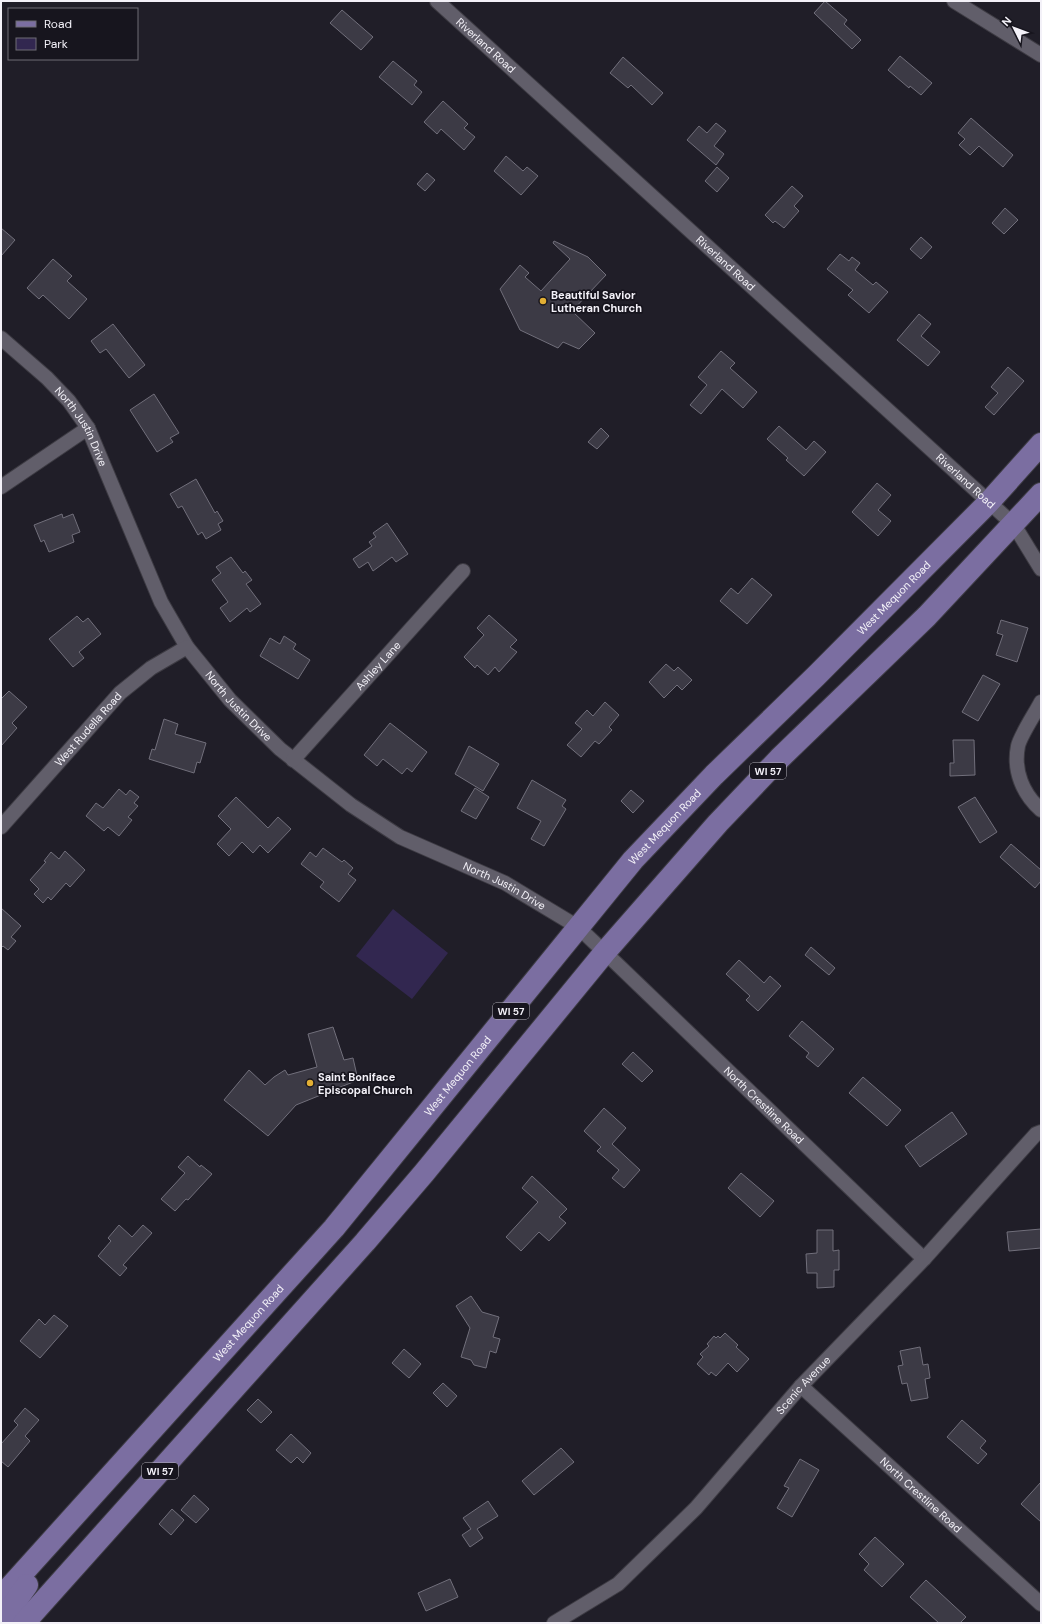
<svg xmlns="http://www.w3.org/2000/svg" width="1042" height="1624" font-family="'DM Sans',sans-serif">
  <style>
    .green { fill: #322750 }
    .building { fill: #3c3a45; stroke: #716f7b }
    .lines { fill: none; stroke-linecap: round; stroke-linejoin: round }
    .street-casing { stroke: #3d3b43; stroke-width: 16 }
    .primary-casing { stroke: #3d3b43; stroke-width: 24 }
    .street { stroke: #615e6a; stroke-width: 14 }
    .primary { stroke: #7b6ea1; stroke-width: 22 }
    .poi-dot { fill: #e2af34; stroke: #17151e; stroke-width: 1.5 }
    .labels { text-anchor: middle; stroke-width: 3.5; stroke-linejoin: round; paint-order: stroke }
    .shield { fill: #17151e; stroke: #b1afb7; stroke-width: 1 }
    .shield-label { font-size: 10px; font-weight: bold; fill: #f3f1f8 }
    .street-label { font-size: 11px; fill: #f3f1f8; stroke: #17151e }
    .poi-label { font-size: 11px; font-weight: bold; fill: #f3f1f8; stroke: #17151e; text-anchor: start }
  </style>
  <rect width="100%" height="100%" fill="#201e28"/>
  <path class="green" d="M393 909 448 953 412 999 356 956Z"/>
  <path class="building" d="M825 1 847 20 844 24 861 40 852 49 814 13Z
    M342 10 373 37 361 50 330 23Z
    M900 56 932 83 921 95 910 86 909 88 888 70Z
    M623 57 663 93 652 105 631 85 628 88 610 73Z
    M393 61 417 81 414 85 422 92 412 105 379 77Z
    M443 101 468 124 464 128 475 137 464 150 441 129 437 134 424 122Z
    M971 118 1013 155 1003 167 979 146 970 155 959 145 965 139 958 133Z
    M716 123 726 131 714 146 724 154 716 165 687 140 699 126 707 133Z
    M506 156 523 171 527 167 538 176 521 195 494 171Z
    M717 167 729 178 717 192 705 181Z
    M427 173 435 180 425 191 417 184Z
    M792 186 803 196 794 206 799 211 784 228 775 221 773 223 765 215Z
    M1005 208 1018 220 1004 234 992 223Z
    M1 228 15 240 1 256Z
    M921 237 932 247 921 259 910 249Z
    M554 241 588 257 606 275 572 311 595 333 579 349 563 342 558 348 520 330 500 289 520 265 529 273 525 277 541 291 570 259 553 243Z
    M840 254 849 261 852 257 860 263 855 270 873 285 876 282 888 292 869 313 848 295 853 290 827 269Z
    M53 259 72 276 67 281 87 299 69 319 43 295 39 299 27 288Z
    M919 314 931 324 921 336 940 352 928 366 897 340Z
    M113 324 145 365 129 378 106 349 100 353 91 341Z
    M721 351 735 363 730 368 757 392 743 408 722 389 701 414 690 405 707 385 698 377Z
    M1008 367 1024 381 994 415 985 407 998 393 991 387Z
    M154 394 179 433 170 438 173 442 157 452 130 410Z
    M779 426 806 450 814 441 826 452 804 476 786 460 788 458 767 439Z
    M601 428 609 436 597 449 588 442Z
    M196 479 215 513 217 511 223 521 218 524 221 530 206 539 202 532 198 535 182 506 178 508 170 494Z
    M877 483 891 495 878 510 891 521 878 536 852 512Z
    M62 514 63 518 73 514 80 532 72 535 74 542 49 552 44 540 41 542 34 525Z
    M387 523 408 554 396 562 392 557 373 571 368 562 359 568 353 559 372 546 369 542 376 537 373 533Z
    M231 557 243 573 245 571 252 580 246 584 261 604 250 612 247 608 230 622 220 608 228 602 212 580 221 573 216 567Z
    M752 578 772 595 747 624 720 601 731 588 738 594Z
    M489 615 517 640 510 647 517 652 499 672 495 667 488 675 477 665 475 668 464 657 484 635 477 628Z
    M77 616 83 622 88 618 101 634 79 652 84 658 73 667 49 639Z
    M1001 620 1028 628 1017 662 996 655 1003 635 997 633Z
    M284 636 296 644 293 649 310 660 298 679 260 656 270 638 280 644Z
    M666 664 674 671 678 667 692 680 682 690 677 685 664 698 649 682Z
    M983 675 1000 684 978 721 962 712Z
    M9 691 27 707 12 723 17 728 1 746V699Z
    M605 702 619 715 609 727 612 730 599 744 595 741 581 757 567 745 582 729 575 723 587 710 593 716Z
    M164 719 178 724 175 734 206 743 200 763 197 762 194 773 149 759 152 749 155 750Z
    M390 723 427 752 412 772 407 768 402 774 383 759 377 766 364 755Z
    M953 740H974L975 775 950 776V763H954Z
    M469 746 499 764 483 791 455 774Z
    M532 780 566 800 562 806 566 809 544 846 531 839 541 821 517 808Z
    M475 788 489 797 476 819 461 811Z
    M119 789 126 795 130 790 139 797 134 803 138 806 128 817 132 820 119 836 108 827 104 831 86 816 96 803 103 808Z
    M631 790 644 801 633 813 621 801Z
    M236 797 268 828 278 817 291 829 268 853 260 845 253 853 242 842 229 856 217 844 231 829 218 816Z
    M975 797 997 832 980 843 958 807Z
    M1011 844 1041 870V881L1035 888 1000 857Z
    M323 848 342 862 344 860 353 868 348 874 356 880 339 902 320 887 324 882 301 864 310 852 316 857Z
    M65 851 85 870 70 887 66 883 51 900 48 897 43 903 34 894 39 889 30 880 46 862 44 861 51 852 59 859Z
    M1 908 21 926 11 937 16 941 8 950 3 946 1 948Z
    M811 947 835 968 829 975 805 955Z
    M739 960 764 983 770 976 781 986 758 1011 746 1000 750 996 726 974Z
    M802 1021 834 1049 818 1067 806 1057 809 1053 789 1036Z
    M333 1027 344 1060 353 1058 358 1080 296 1105 268 1136 224 1100 249 1070 265 1085 274 1077 285 1070 288 1075 317 1067 308 1034Z
    M633 1052 653 1071 642 1082 622 1064Z
    M863 1077 901 1110 887 1126 849 1093Z
    M604 1108 626 1128 612 1144 640 1170 624 1188 612 1178 619 1170 597 1151 601 1147 584 1131Z
    M952 1112 967 1134 920 1167 905 1146Z
    M188 1156 200 1167 201 1165 212 1174 188 1200 186 1199 175 1211 161 1199 185 1173 178 1167Z
    M741 1173 774 1201 760 1217 728 1188Z
    M532 1176 567 1209 559 1217 566 1223 549 1241 539 1232 521 1251 506 1237 538 1202 522 1188Z
    M119 1225 132 1237 143 1225 152 1233 123 1265 127 1268 120 1276 98 1256 111 1241 108 1238Z
    M1041 1229V1248L1009 1251 1007 1232Z
    M817 1230H833V1251L839 1250V1270H834V1287L817 1288V1273H807L806 1254 817 1253Z
    M471 1296 482 1312 499 1317 493 1337 500 1339 496 1353 490 1351 486 1368 474 1365 471 1360 461 1357 470 1328 456 1306Z
    M54 1315 68 1326 40 1358 20 1341 39 1319 45 1325Z
    M725 1333 738 1345 736 1347 749 1359 737 1372 728 1363 716 1376 711 1372 709 1375 697 1364 703 1357 700 1354 709 1346 707 1344 714 1336 716 1338 718 1336 720 1338Z
    M920 1347 923 1365 928 1364 930 1378 925 1379 928 1398 911 1401 907 1383 902 1384 898 1366 903 1365 900 1351Z
    M404 1349 421 1364 409 1378 392 1363Z
    M443 1383 457 1396 447 1407 433 1393Z
    M258 1399 272 1412 261 1423 247 1410Z
    M25 1408 39 1420 25 1436 30 1441 8 1467 1 1461V1444L18 1425 14 1421Z
    M962 1420 986 1441 980 1448 987 1454 978 1464 947 1437Z
    M291 1434 311 1453 303 1463 297 1457 291 1463 276 1450Z
    M561 1448 574 1462 534 1495 522 1481Z
    M800 1459 819 1470 792 1517 777 1508 789 1488 784 1486Z
    M1041 1482V1522L1021 1504Z
    M194 1495 209 1509 196 1523 181 1510Z
    M488 1501 498 1516 477 1529 483 1538 470 1547 462 1535 471 1529 463 1518Z
    M172 1509 184 1520 171 1535 159 1524Z
    M875 1537 904 1564 882 1587 864 1570 869 1564 859 1554Z
    M450 1579 458 1597 426 1611 418 1593Z
    M926 1580 966 1617 960 1623H939L910 1597Z"/>
  <g class="lines">
    <g class="street-casing">
      <g id="street">
        <path id="s1" d="M437 1 989 502 1014 525 1041 569"/>
        <path d="M954 1 1041 55"/>
        <path id="s2" d="M1 338 47 378 69 401 88 428 161 602 187 647 230 700 280 749 351 805 400 837 505 883 578 927 617 964 924 1259"/>
        <path d="M1 487 88 428"/>
        <path d="M1041 702C1036 712 1020 736 1018 746 1013 771 1023 794 1041 810"/>
        <path id="s3" d="M293 760 463 571"/>
        <path id="s4" d="M1 827 120 693 151 668 187 647"/>
        <path id="s5" d="M801 1386 1041 1604"/>
        <path id="s6" d="M554 1623 618 1584 696 1508 801 1386 924 1259 1036 1134 1041 1132"/>
      </g>
    </g>
    <g class="primary-casing">
      <g id="primary">
        <path id="s7" d="M1 1597 334 1228 633 860 714 775 816 676 989 502 1041 444"/>
        <path d="M1 1622 27 1585"/>
        <path d="M24 1623 365 1242 424 1173 605 952 718 823 779 759 927 616 1041 494"/>
      </g>
    </g>
    <use href="#street" class="street"/>
    <use href="#primary" class="primary"/>
  </g>
  <g class="poi-dot">
    <circle cx="543" cy="301" r="4"/>
    <circle cx="310" cy="1083" r="4"/>
  </g>
  <g class="labels">
    <g class="shield">
      <rect x="750" y="763" width="36" height="16" rx="3"/>
      <rect x="493" y="1003" width="36" height="16" rx="3"/>
      <rect x="142" y="1463" width="36" height="16" rx="3"/>
    </g>
    <g class="shield-label">
      <text x="768" y="775">WI 57</text>
      <text x="511" y="1015">WI 57</text>
      <text x="160" y="1475">WI 57</text>
    </g>
    <g class="street-label">
      <text dy="4" stroke="none"><textPath href="#s1" startOffset="66">Riverland Road</textPath></text>
      <text dy="4" stroke="none"><textPath href="#s1" startOffset="390">Riverland Road</textPath></text>
      <text dy="4" stroke="none"><textPath href="#s2" startOffset="121">North Justin Drive</textPath></text>
      <text dy="4" stroke="none"><textPath href="#s1" startOffset="714">Riverland Road</textPath></text>
      <text dy="4" stroke="none"><textPath href="#s7" startOffset="1341">West Mequon Road</textPath></text>
      <text dy="4" stroke="none"><textPath href="#s3" startOffset="127">Ashley Lane</textPath></text>
      <text dy="4" stroke="none"><textPath href="#s2" startOffset="445">North Justin Drive</textPath></text>
      <text dy="4" stroke="none"><textPath href="#s4" startOffset="131">West Rudella Road</textPath></text>
      <text dy="4" stroke="none"><textPath href="#s7" startOffset="1017">West Mequon Road</textPath></text>
      <text dy="4" stroke="none"><textPath href="#s2" startOffset="769">North Justin Drive</textPath></text>
      <text dy="4" stroke="none"><textPath href="#s7" startOffset="693">West Mequon Road</textPath></text>
      <text dy="4" stroke="none"><textPath href="#s2" startOffset="1111">North Crestline Road</textPath></text>
      <text dy="4" stroke="none"><textPath href="#s7" startOffset="369">West Mequon Road</textPath></text>
      <text dy="4" stroke="none"><textPath href="#s6" startOffset="347">Scenic Avenue</textPath></text>
      <text dy="4" stroke="none"><textPath href="#s5" startOffset="162">North Crestline Road</textPath></text>
    </g>
    <g class="poi-label">
      <text x="551" y="299">Beautiful Savior<tspan x="551" dy="13">Lutheran Church</tspan></text>
      <text x="318" y="1081">Saint Boniface<tspan x="318" dy="13">Episcopal Church</tspan></text>
    </g>
  </g>
  <rect width="1042" height="1624" fill="none" stroke="#f3f1f8" stroke-width="4"/>
  <rect x="8" y="8" width="130" height="52" fill="#17151e" stroke="#6f6d75"/>
  <rect x="16" y="21" width="20" height="6" fill="#7b6ea1" stroke="#6f6d75"/>
  <text x="44" y="28" font-size="12" fill="#f3f1f8">Road</text>
  <rect x="16" y="38" width="20" height="12" fill="#322750" stroke="#6f6d75"/>
  <text x="44" y="48" font-size="12" fill="#f3f1f8">Park</text>
  <g transform="translate(1014 28) rotate(312)" stroke="#17151e" stroke-width="3" paint-order="stroke">
  <path d="M0-3L7 15L0 10L-7 15Z" fill="#f3f1f8"/>
  <text y="-6" font-size="11" font-weight="bold" text-anchor="middle" fill="#f3f1f8">N</text>
  </g>
</svg>
